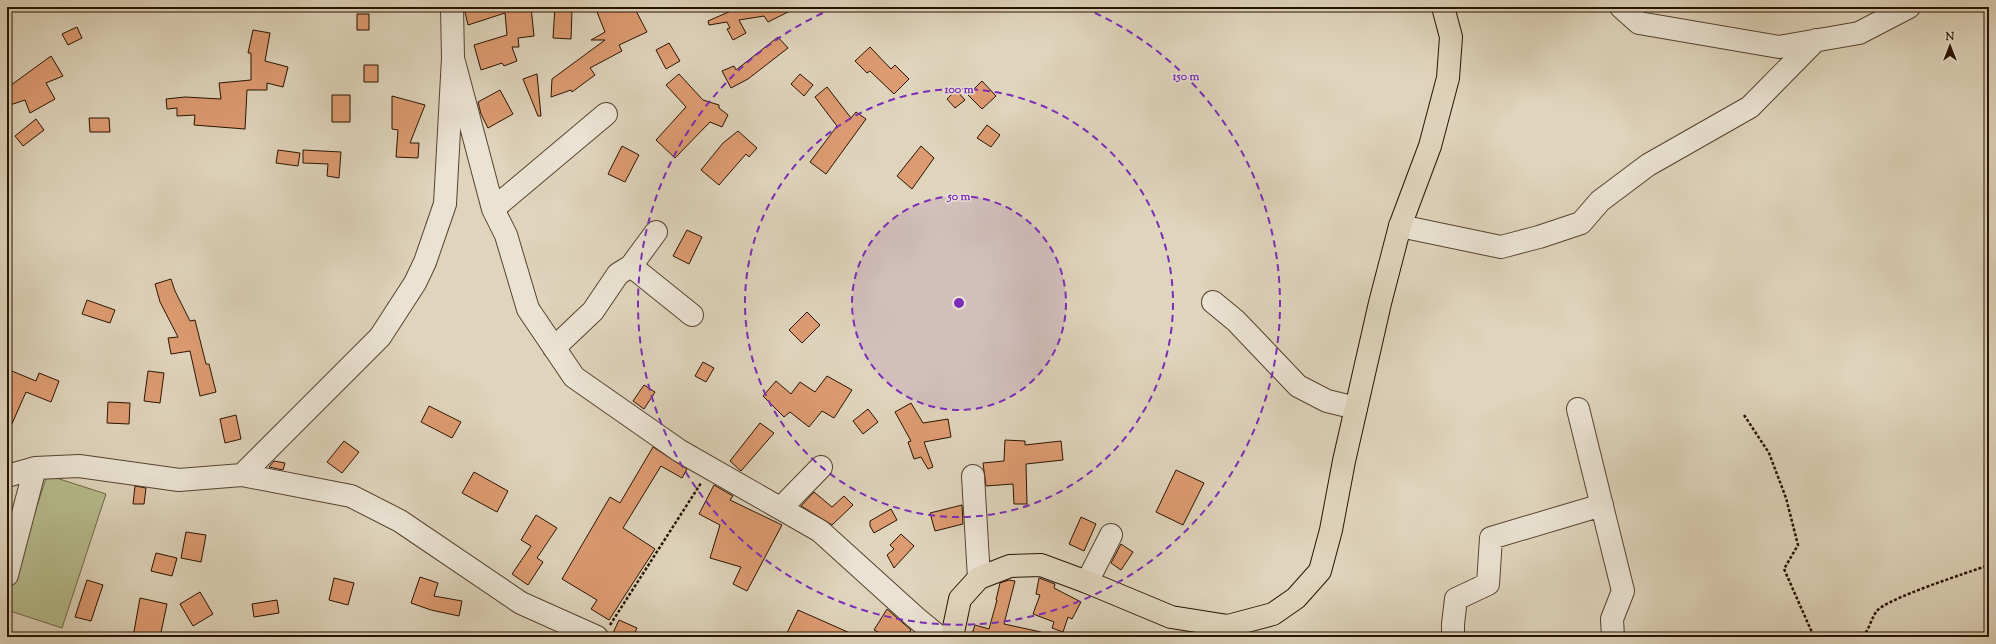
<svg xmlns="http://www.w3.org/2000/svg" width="1996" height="644" font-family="'Sorts Mill Goudy',serif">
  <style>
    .green { fill: #b6bc8d; stroke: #706846 }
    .building { fill: #dd9b71; stroke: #291300 }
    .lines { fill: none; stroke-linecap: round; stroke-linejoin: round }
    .minor-casing { stroke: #56432f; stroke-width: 24 }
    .major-casing { stroke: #291300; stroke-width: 24 }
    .path { stroke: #291300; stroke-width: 2.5; stroke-dasharray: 3 2; stroke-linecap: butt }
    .minor { stroke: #eae3d3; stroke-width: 22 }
    .major { stroke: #dfd4bc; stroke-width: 22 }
    .ring { fill: none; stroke: #7b2cbf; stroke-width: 2; stroke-dasharray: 7 5 }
    .centre { fill: #7b2cbf; stroke: #eae3d3; stroke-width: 2 }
    .ring-label { font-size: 12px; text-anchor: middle; font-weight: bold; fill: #7b2cbf; stroke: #eae3d3; stroke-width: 3; stroke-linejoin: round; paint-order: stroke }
  </style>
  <rect width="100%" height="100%" fill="#dfd4bc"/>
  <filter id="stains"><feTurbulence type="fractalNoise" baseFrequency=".005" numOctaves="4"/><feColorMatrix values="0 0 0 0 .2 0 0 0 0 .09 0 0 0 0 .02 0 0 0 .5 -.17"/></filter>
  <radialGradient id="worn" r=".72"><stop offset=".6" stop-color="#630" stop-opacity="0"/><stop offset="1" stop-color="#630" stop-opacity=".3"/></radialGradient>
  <path class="green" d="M47 475 106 494 62 628 7 610V599Z"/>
  <path class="building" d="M477 7H531L534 36 518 38 519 47H512L517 61 504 66 502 63 481 70 474 45 507 35 505 13 468 25 465 12Z
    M555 7H570V10H572L571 39 553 38Z
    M595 7H634L647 32 619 45 622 51 590 68 595 75 572 92 571 90 551 97 552 79 605 40H591L605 32Z
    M740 7H798L768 22 764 16 739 20 746 33 733 40 727 29 730 28 727 22 709 25 708 21Z
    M357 14H369V30H357Z
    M77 27 82 38 68 45 62 34Z
    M253 30 270 33 265 61 288 67 283 87 267 83V90H247L245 129 194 125 195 115 177 116V108L167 109 166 99 185 97 221 99 219 83 251 80V53H248Z
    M778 37 788 48 748 79 731 88 722 71 734 66 736 70Z
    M669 43 680 61 666 69 656 50Z
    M870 47 891 69 895 65 909 79 894 94 870 71 867 73 855 61Z
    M51 56 63 76 46 83 55 99 30 113 25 100 7 106V88Z
    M364 65H378V82H364Z
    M537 74 541 116H538L523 79Z
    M679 74 703 100 719 105V108L728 115 722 127 710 122 675 158 656 140 686 107 666 85Z
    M800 74 813 85 804 96 791 84Z
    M982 81 996 96 982 109 968 95Z
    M827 87 851 118 856 112 866 119 826 174 810 162 837 126 815 97Z
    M500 90 513 114 488 128 481 114 478 102Z
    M956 90 965 100 955 108 947 99Z
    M332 95H350V122H332Z
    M392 96 425 105 410 143H419L418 158 396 157 398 130 392 129Z
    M89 118H109L110 132H90Z
    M36 119 44 130 23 146 15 136Z
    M987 125 1000 135 991 147 977 138Z
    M738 131 757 148 749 157 746 154 719 185 701 170 723 143Z
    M622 146 639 155 625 182 608 174Z
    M921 146 934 158 912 189 897 176Z
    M278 150 300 153 298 166 276 163Z
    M303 150 341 152 339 178 327 176 328 164 303 163Z
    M687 230 702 237 689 264 673 256Z
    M171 279 175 291 190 321 195 320 206 364H209L216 392 200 396 190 351 171 354 168 338 178 337 160 302 155 284Z
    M87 300 115 310 110 323 82 314Z
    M807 312 820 325 802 343 789 330Z
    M703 362 714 368 706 382 695 376Z
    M7 369 36 381 39 373 59 381 51 402 26 392 7 435Z
    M148 371 164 373 160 403 144 401Z
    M827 376 852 390 834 418 822 411 809 427 790 412 784 417 763 396 776 381 791 394 800 382 815 392Z
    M644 385 655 392 644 409 633 401Z
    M108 402 130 403 129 424 107 423Z
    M911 403 923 423 948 419 951 437 924 442 933 467 928 469 921 457 914 459 908 442 911 441 895 412Z
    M429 406 461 422 452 438 421 422Z
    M868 409 878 422 863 434 853 421Z
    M236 415 241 439 225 443 220 419Z
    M760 423 774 433 741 471 730 461Z
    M1005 440 1025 441V445L1061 441 1063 460 1026 464 1027 504H1014L1013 484 986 486 983 463 1004 461Z
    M344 441 359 452 342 473 327 462Z
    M653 447 687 469 682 478 661 466 623 528 655 549 609 620 591 609 597 600 562 579 610 497 620 503Z
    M274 461 285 463 283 470 269 467Z
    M1176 470 1204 483 1183 525 1156 512Z
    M474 472 508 491 497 512 462 493Z
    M714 485 733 496 730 500 782 525 747 591 733 584 741 567 710 558 720 525 699 514Z
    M135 486 146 488 144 504H133Z
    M814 492 832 507 844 496 853 505 832 525 801 506Z
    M962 505 963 524 935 531 930 513Z
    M891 509 897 520 874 533 870 526V521Z
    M536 515 557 528 537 558 543 562 528 585 512 574 531 546 521 540Z
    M1081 517 1096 524 1084 551 1069 544Z
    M186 532 206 535 201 562 181 558Z
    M901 534 914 546 894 568 887 555 894 549 890 545Z
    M1121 544 1133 552 1121 570 1111 563Z
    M156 553 177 558 172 576 151 571Z
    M420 577 438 583 434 596 462 601 459 616 431 610 411 603Z
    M334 578 354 583 348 605 329 600Z
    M1039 578 1055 584 1054 588 1081 602 1072 619 1068 617 1063 632 1052 628 1054 622 1033 614 1040 595 1036 594Z
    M87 580 103 585 91 621 75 617Z
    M1009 580 1015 581 1004 624 1041 632 1040 637H971L975 625 989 629 997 600H996L1000 583Z
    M200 592 213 614 193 626 180 604Z
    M140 598 167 604 160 637H133Z
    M277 600 279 613 254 617 252 604Z
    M887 609 911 630 906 637H887L874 630Z
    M798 610 859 637H795L787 633Z
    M619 620 637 628 633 637H622L613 633Z"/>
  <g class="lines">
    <g class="minor-casing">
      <path id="minor" d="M1621 7 1639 23 1779 47 1859 33 1909 7
        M453 58 493 209 506 235 528 309 574 377 680 451 820 531 915 617 938 636 942 637
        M493 209 606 114
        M1400 226 1501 247 1539 237 1581 223 1600 201 1648 165 1750 107 1816 40
        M631 266 692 315
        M1213 302 1236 321 1298 386 1327 401 1356 408
        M554 348 593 311 618 274 631 266 656 232
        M1578 409 1623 591 1612 619 1613 637
        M242 475 380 337 415 283 425 262 445 204 453 58 452 7
        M7 476 35 468 79 466 179 480 242 475 351 496 400 521 521 603 597 637
        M973 476 979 578
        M781 508 821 467
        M7 575 35 468
        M1087 582 1111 535
        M1453 637V624L1456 599 1488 584 1491 538 1602 505"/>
    </g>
    <g class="major-casing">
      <path id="major" d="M952 637 960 599 979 578 1010 566 1041 565 1087 582 1171 617 1228 626 1273 614 1296 598 1320 571 1331 530 1344 461 1380 303 1400 226 1430 146 1448 78 1451 37 1443 7"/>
    </g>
    <path class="path" d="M1744 415 1769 453 1786 498 1798 545 1784 569 1814 637
      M610 625 701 483
      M1863 637C1869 629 1871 620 1876 612 1884 599 1970 572 1989 565"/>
    <use href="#minor" class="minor"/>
    <use href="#major" class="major"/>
  </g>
  <circle cx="959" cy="303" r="107" fill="#7b2cbf" fill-opacity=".12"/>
  <g class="ring">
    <circle cx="959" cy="303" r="107"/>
    <circle cx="959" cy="303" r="214"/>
    <path d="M1084 8A321 321 0 1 1 834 8"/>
  </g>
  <circle cx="959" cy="303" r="6" class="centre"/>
  <g class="ring-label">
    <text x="1186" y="80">150 m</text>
    <text x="959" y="93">100 m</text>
    <text x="959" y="200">50 m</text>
  </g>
  <rect width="1996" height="644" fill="none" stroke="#dfd4bc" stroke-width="24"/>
  <rect x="8" y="8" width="1980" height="628" fill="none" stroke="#291300" stroke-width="2"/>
  <rect x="12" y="12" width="1972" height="620" fill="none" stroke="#291300"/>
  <g transform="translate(1950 46)" stroke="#eae3d3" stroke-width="3" paint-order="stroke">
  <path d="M0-3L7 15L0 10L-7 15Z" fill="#291300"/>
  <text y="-6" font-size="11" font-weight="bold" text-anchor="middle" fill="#291300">N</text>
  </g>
  <rect width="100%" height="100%" filter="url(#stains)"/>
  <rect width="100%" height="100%" fill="url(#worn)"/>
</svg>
